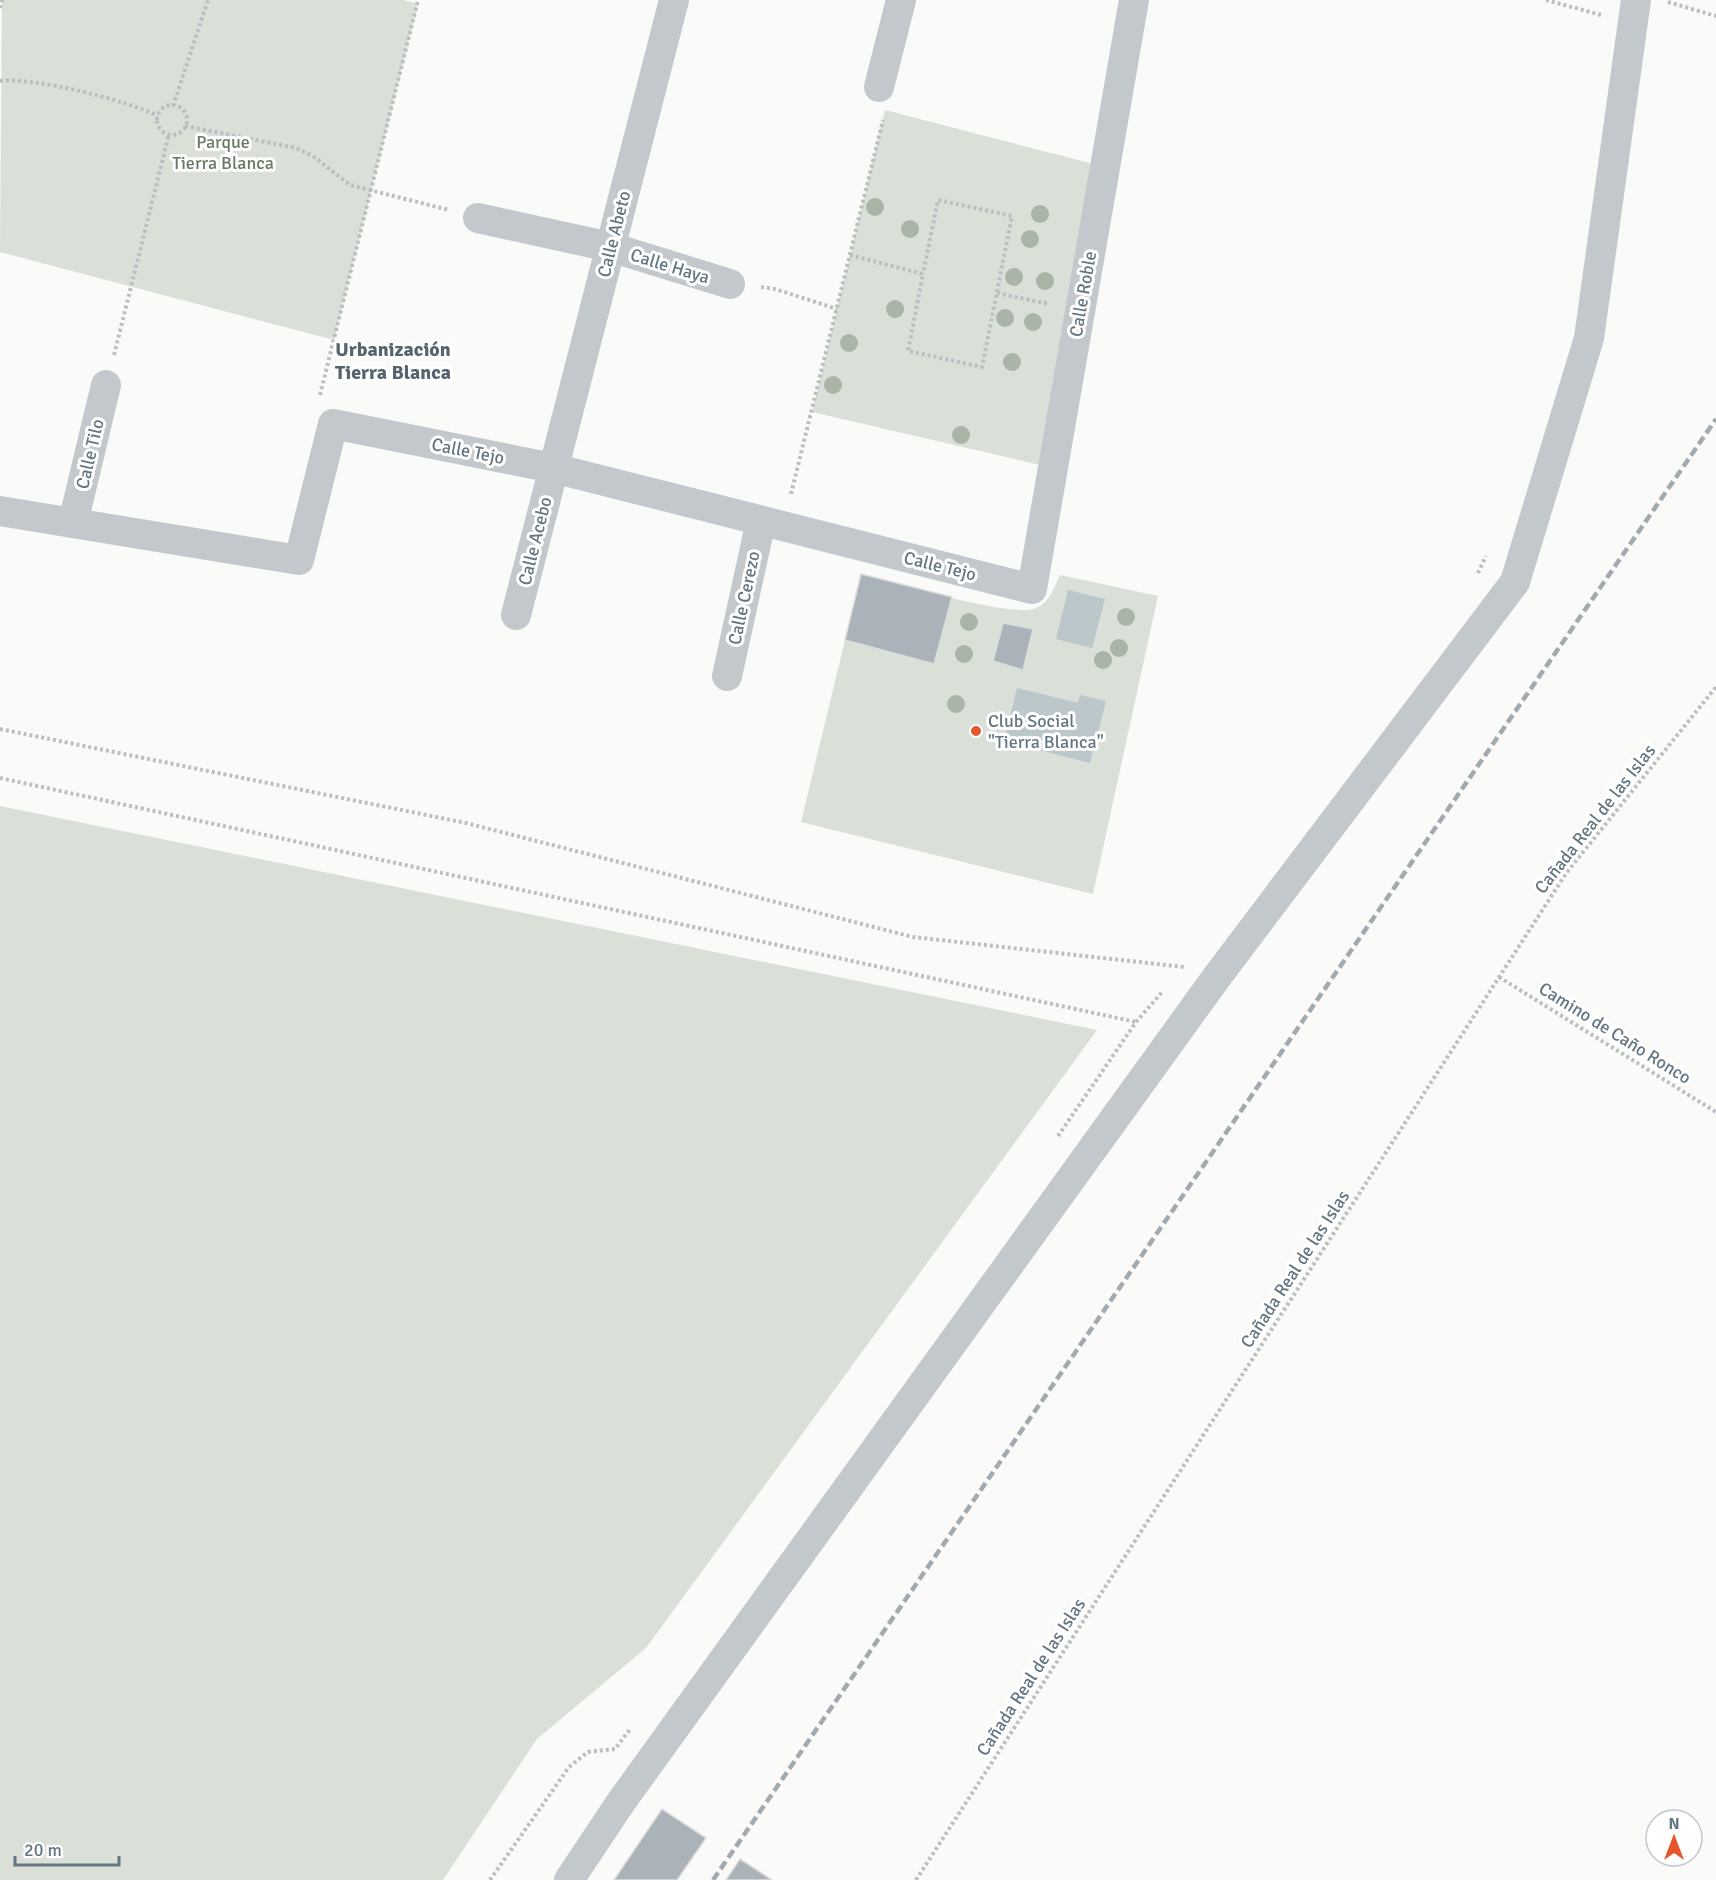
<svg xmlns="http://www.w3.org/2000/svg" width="1716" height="1880" font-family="Signika,sans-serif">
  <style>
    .green { fill: #dadfd7 }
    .water { fill: #bbc7cb }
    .building { fill: #aab3b9; stroke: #dcdcda; stroke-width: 1.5 }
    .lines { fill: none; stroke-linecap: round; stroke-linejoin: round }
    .path { stroke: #bbbfc2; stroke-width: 4; stroke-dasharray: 3 3; stroke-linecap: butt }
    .minor { stroke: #c3c8cc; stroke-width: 30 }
    .rail { stroke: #a2aab0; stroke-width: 4.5; stroke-dasharray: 9 4.5; stroke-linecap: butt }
    .tree { fill: #aab4a7 }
    .poi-dot { fill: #e4572e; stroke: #fff; stroke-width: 2 }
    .labels { text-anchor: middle; stroke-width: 6; stroke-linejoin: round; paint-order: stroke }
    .park-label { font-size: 18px; fill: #687a64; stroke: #fff }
    .street-label { font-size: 18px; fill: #657683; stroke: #fff }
    .poi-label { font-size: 18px; fill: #657683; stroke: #fff; text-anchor: start }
    .neighbourhood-label { font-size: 20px; font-weight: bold; fill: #57646e; stroke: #fff }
  </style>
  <rect width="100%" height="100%" fill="#fafaf8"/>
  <path class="green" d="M2 0H403L418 4 334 340 0 252Z
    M885 110 1105 167 1053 468 812 412Z
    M861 574C891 582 1015 619 1036 608 1050 602 1054 588 1060 575L1158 596 1093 894 801 822Z
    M0 806 1097 1030 646 1648 537 1739 443 1880H0Z"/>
  <path class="water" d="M1068 590 1105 599 1092 648 1056 639Z
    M1017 688 1078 703 1080 695 1106 701 1090 763 1004 741Z"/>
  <path class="building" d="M861 574 952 597 934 664 845 640Z
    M1003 623 1033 629 1023 670 993 661Z
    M662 1809 706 1838 677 1880H614Z
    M740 1859 772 1880H726Z"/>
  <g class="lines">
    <path class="path" d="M1546 0 1601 15
      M1668 2 1716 16
      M0 8 2 0
      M0 81C34 77 126 100 158 116
      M157 120a15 15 0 1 1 30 0a15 15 0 1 1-30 0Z
      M173 106 208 0
      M185 126 296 148 314 157 350 185 449 210
      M850 255 923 274 908 351 982 367 1012 216 938 200 923 274
      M761 287 775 289 837 309
      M997 293 1049 304
      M114 355 169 134
      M320 395 418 0
      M791 494 883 120
      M1478 573 1486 556
      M0 729 466 823 913 937 1184 967
      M0 778 1136 1022
      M1499 977 1716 1112
      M1058 1136 1136 1022 1163 991
      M490 1880 569 1767 588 1752 615 1749 631 1728
      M916 1880 1567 872 1716 687"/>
    <path class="minor" d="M879 87 901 0
      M478 218 610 247 730 284
      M0 511 299 560 333 424 553 468 1032 589 1134 0
      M73 523 106 385
      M516 615 674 0
      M727 676 761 521
      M569 1880 621 1802 1216 978 1515 582 1589 338 1636 0"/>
    <path class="rail" d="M713 1880 1716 419"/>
  </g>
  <g class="tree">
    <circle cx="875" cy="207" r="9"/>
    <circle cx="1040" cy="214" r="9"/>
    <circle cx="910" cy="229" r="9"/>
    <circle cx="1030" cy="239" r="9"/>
    <circle cx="1014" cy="277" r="9"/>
    <circle cx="1045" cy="281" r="9"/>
    <circle cx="895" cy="309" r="9"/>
    <circle cx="1005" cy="318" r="9"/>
    <circle cx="1033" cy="322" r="9"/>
    <circle cx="849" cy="343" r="9"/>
    <circle cx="1012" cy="362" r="9"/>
    <circle cx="833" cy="385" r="9"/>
    <circle cx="961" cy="435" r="9"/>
    <circle cx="1126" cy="617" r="9"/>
    <circle cx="969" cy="622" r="9"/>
    <circle cx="1119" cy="648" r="9"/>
    <circle cx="964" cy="654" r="9"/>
    <circle cx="1103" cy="660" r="9"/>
    <circle cx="956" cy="704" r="9"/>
  </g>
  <circle class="poi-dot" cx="976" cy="731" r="6"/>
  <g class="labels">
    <g class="park-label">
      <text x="223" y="148">Parque<tspan x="223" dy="21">Tierra Blanca</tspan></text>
    </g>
    <g class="street-label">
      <text transform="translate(614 234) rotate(-76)" y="6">Calle Abeto</text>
      <text transform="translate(670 266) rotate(17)" y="6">Calle Haya</text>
      <text transform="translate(1083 294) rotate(-80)" y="6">Calle Roble</text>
      <text transform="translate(468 451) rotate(11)" y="6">Calle Tejo</text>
      <text transform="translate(90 454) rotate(-77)" y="6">Calle Tilo</text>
      <text transform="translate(535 541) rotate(-76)" y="6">Calle Acebo</text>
      <text transform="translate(940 566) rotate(14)" y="6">Calle Tejo</text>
      <text transform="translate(744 598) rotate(-78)" y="6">Calle Cerezo</text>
      <text transform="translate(1595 819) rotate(-52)" y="6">Cañada Real de las Islas</text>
      <text transform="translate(1615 1033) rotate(32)" y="6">Camino de Caño Ronco</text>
      <text transform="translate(1295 1269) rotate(-57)" y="6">Cañada Real de las Islas</text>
      <text transform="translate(1031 1677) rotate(-57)" y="6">Cañada Real de las Islas</text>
    </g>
    <g class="poi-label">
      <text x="988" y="727">Club Social<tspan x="988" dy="21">"Tierra Blanca"</tspan></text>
    </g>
    <g class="neighbourhood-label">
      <text x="393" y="356">Urbanización<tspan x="393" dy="23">Tierra Blanca</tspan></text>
    </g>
  </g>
  <g transform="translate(1674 1838)"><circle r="28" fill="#ffffff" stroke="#c1c8cd" stroke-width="1.5"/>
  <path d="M0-4.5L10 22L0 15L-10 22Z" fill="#e4572e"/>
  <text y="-9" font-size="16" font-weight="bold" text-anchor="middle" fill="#657683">N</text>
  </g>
  <path d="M15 1856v9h104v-9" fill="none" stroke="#657683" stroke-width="3"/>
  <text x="24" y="1856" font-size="18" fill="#657683" stroke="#ffffff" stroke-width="4.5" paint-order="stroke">20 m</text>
</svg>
